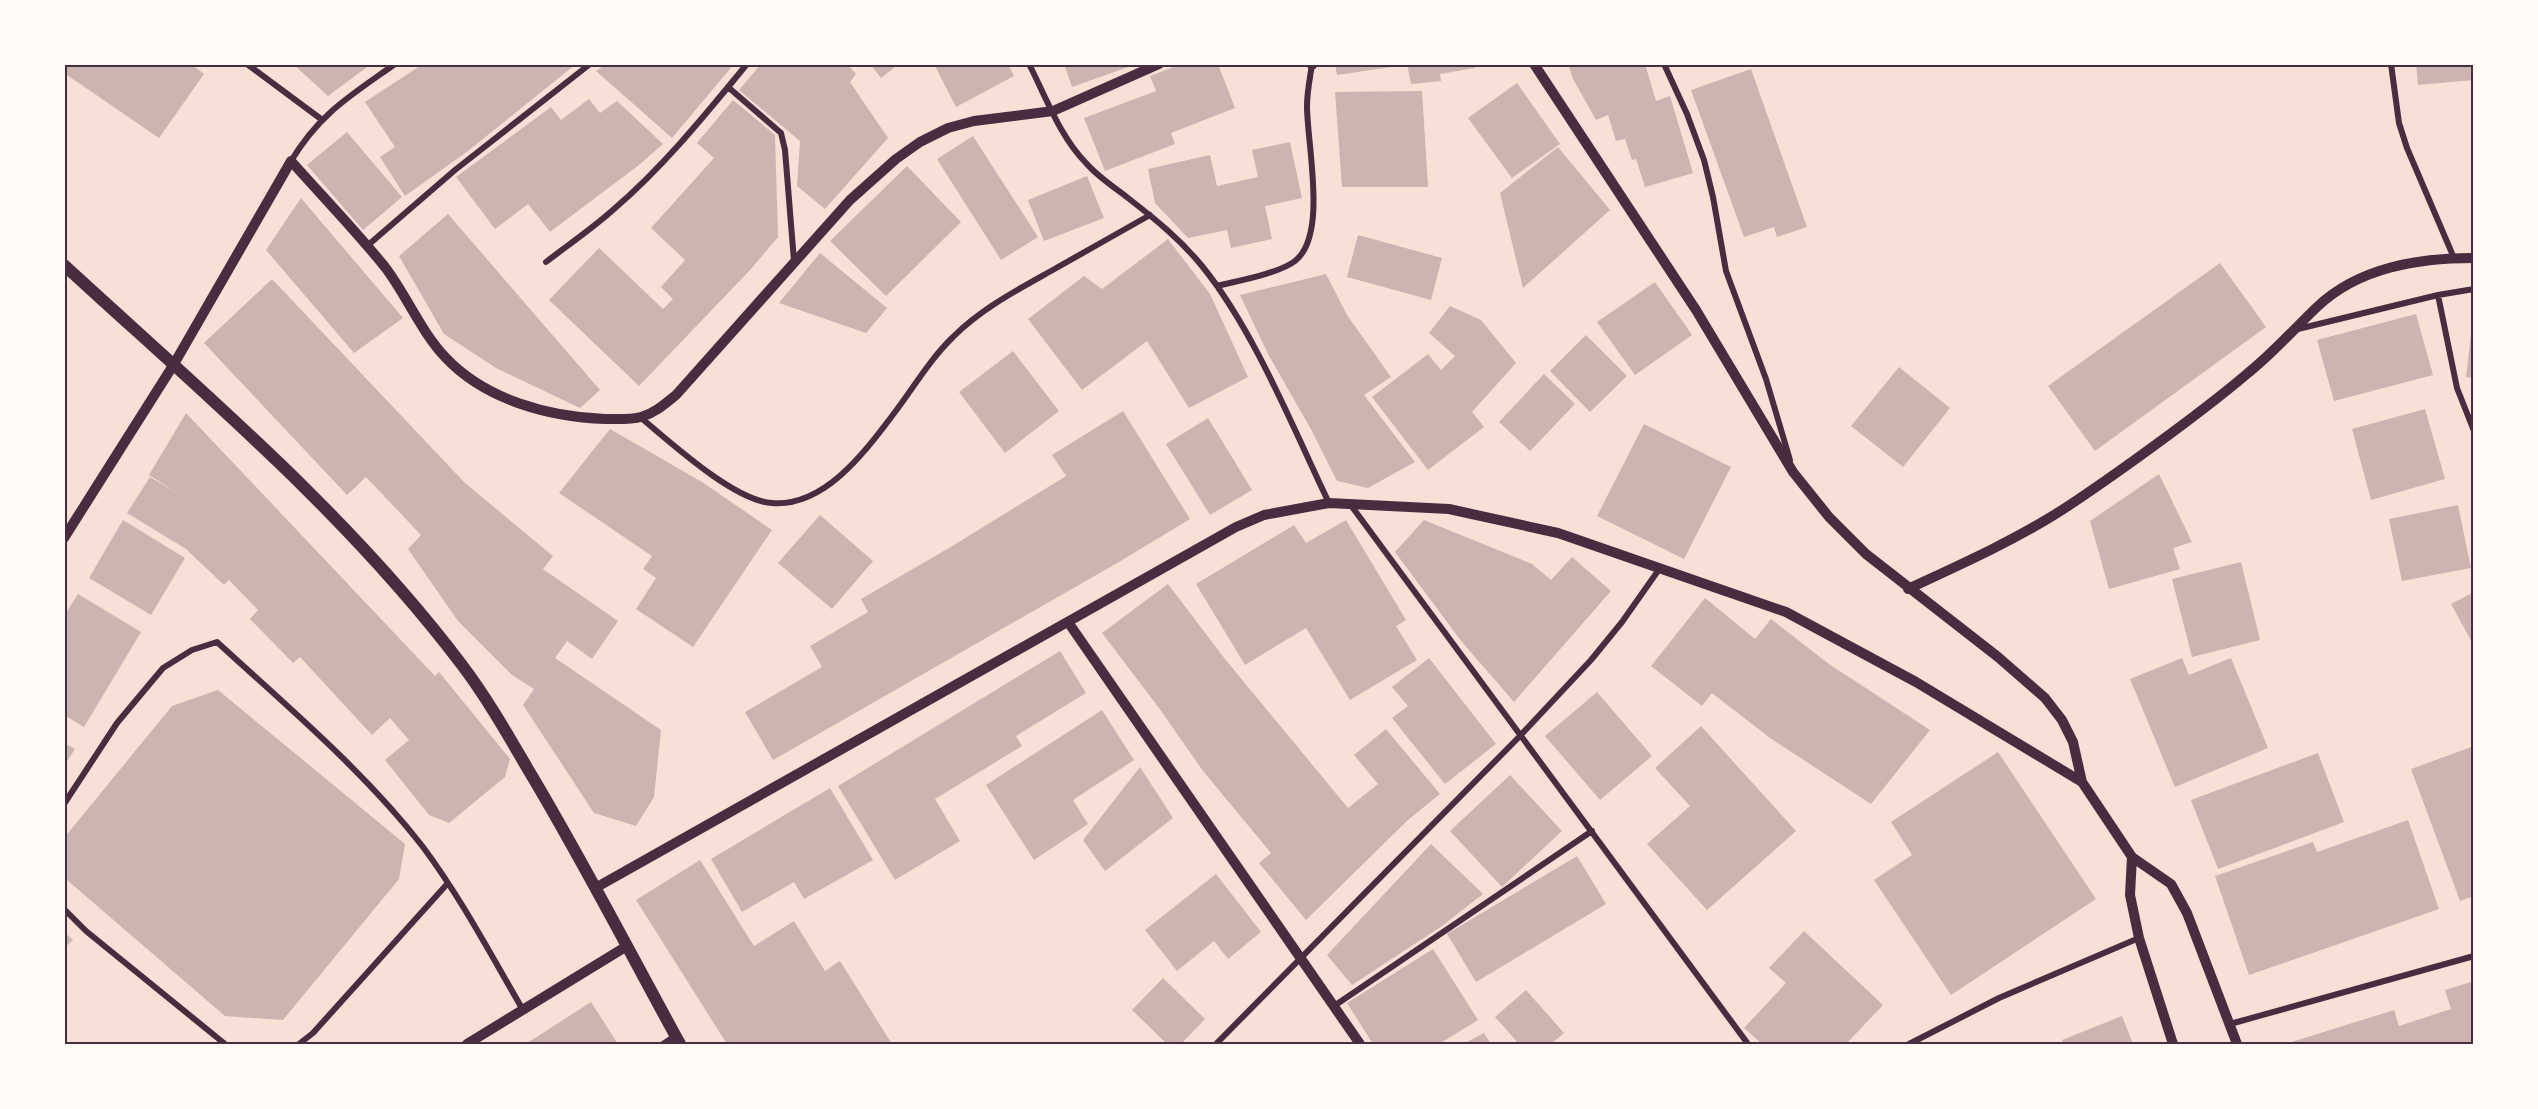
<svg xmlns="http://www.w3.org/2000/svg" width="2538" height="1109" font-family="'DejaVu Sans',sans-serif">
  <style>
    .building { fill: #ccb4b1 }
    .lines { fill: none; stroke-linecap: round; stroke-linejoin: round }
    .minor { stroke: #4a2c40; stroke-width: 6 }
    .tertiary { stroke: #4a2c40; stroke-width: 10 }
    .secondary { stroke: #4a2c40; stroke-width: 12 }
    .neatline { fill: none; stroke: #4a2c40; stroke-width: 2 }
  </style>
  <rect width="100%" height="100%" fill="#f7e1d7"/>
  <path class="building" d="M64 64H191L204 74 159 138 64 73Z
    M293 64H371L328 96Z
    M423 64H576L468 151 405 196 380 157 395 147 365 102Z
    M606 64H734L672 138 596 71Z
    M761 64H847L856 74 850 82 888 138 825 209 797 186 800 141 739 90Z
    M870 64H899L881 78Z
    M938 64H1008L1014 76 956 107 935 66Z
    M1064 64H1134V65L1072 87Z
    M1181 64H1218L1235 108 1171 133 1175 144 1105 171 1084 118 1156 91 1150 76Z
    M1335 64H1398V66L1337 75Z
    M1407 64H1477L1475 68 1440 74 1441 81 1411 84Z
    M1568 64H1645L1656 101 1670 96 1693 173 1645 187 1636 159 1632 160 1625 139 1616 141 1608 115 1596 120 1573 79Z
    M2416 64H2474V80L2418 85Z
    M1751 69 1807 227 1777 237 1774 227 1744 237 1691 90Z
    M1517 83 1560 144 1512 178 1468 118Z
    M1422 91 1428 187H1342L1335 92Z
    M589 99 600 113 617 101 663 144 639 165 550 232 528 204 495 229 456 177 551 107 561 120Z
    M733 100 775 135 778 237 751 269 639 386 549 300 599 248 663 309 673 299 661 287 685 260 651 228 714 158 697 143Z
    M347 132 402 197 363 230 307 165Z
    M973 136 1038 237 1001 260 937 159Z
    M1290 142 1302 198 1265 206 1272 239 1231 248 1227 230 1188 238 1155 203 1148 169 1210 155 1217 186 1258 177 1252 150Z
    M1558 147 1610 210 1523 288 1500 193Z
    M907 166 961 222 886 296 830 241Z
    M1087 176 1104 218 1044 241 1028 200Z
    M301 198 403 318 354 353 266 250Z
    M448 214 600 390 580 408 496 368 444 334 399 256Z
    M1358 235 1442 258 1431 300 1347 277Z
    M1168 239 1210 294 1248 377 1189 408 1147 341 1082 390 1028 319 1084 276 1102 289Z
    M820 253 887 308 866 333 779 303Z
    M2220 263 2266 327 2095 451 2048 386Z
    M1326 274 1347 315 1391 377 1364 395 1415 462 1368 488 1337 481 1312 431 1268 354 1240 295Z
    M272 279 465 483 553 556 543 569 618 621 592 659 567 641 555 658 661 730 654 797 636 826 594 813 523 705 534 689 512 675 458 621 408 549 421 535 366 477 347 495 204 343Z
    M1655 282 1692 335 1635 375 1597 322Z
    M1450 306 1481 320 1516 363 1472 412 1484 427 1428 470 1372 397 1428 354 1441 370 1455 356 1429 333Z
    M2416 314 2433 375 2334 401 2317 340Z
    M2472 326 2474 327V378L2466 377Z
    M1586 335 1627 376 1590 412 1550 371Z
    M1013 351 1059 411 1005 453 959 392Z
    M1899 367 1950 408 1903 467 1851 426Z
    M1544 374 1575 404 1530 451 1499 422Z
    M2425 409 2445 479 2371 500 2352 429Z
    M1123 411 1190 519 1119 562 773 760 745 712 822 667 810 646 868 612 861 599 949 548 1066 476 1052 455Z
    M186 413 435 676 439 672 510 759 505 777 449 823 429 815 385 760 409 740 390 718 372 735 300 657 293 663 250 619 258 610 229 580 224 585 186 549 127 513 150 477 179 494 149 475Z
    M1208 418 1252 490 1210 515 1166 444Z
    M1644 424 1731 467 1684 559 1597 516Z
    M610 429 702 482 772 530 693 647 636 609 656 578 643 569 652 556 559 493Z
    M2159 474 2192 542 2173 548 2180 569 2109 589 2090 521Z
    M2458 505 2471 568 2402 581 2389 519Z
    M820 515 873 561 832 609 778 563Z
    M123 520 185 558 151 615 89 578Z
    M1346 520 1406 620 1396 626 1417 660 1350 700 1306 628 1245 665 1196 584 1294 525 1306 543Z
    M1424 520 1532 564 1551 580 1572 557 1611 591 1514 702 1462 642 1395 552Z
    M2241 562 2260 640 2192 657 2172 579Z
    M1168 584 1225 659 1348 808 1378 784 1354 755 1386 729 1440 794 1408 820 1306 920 1259 863 1271 853 1203 771 1159 708 1102 633Z
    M2474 592V646L2451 604Z
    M78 594 141 632 84 727 64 715V616Z
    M1705 598 1755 639 1771 619 1829 664 1930 730 1871 804 1770 738 1712 693 1702 706 1651 666Z
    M1060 651 1086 693 1016 736 1022 746 935 799 960 841 895 880 838 786Z
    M1429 658 1496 744 1445 784 1392 718 1408 706 1392 687Z
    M2182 658 2189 675 2231 658 2268 748 2175 787 2130 679Z
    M218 690 405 844 399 879 283 1020 225 1016 67 880 64 838 172 706Z
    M1597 692 1652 756 1600 800 1545 736Z
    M1102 710 1134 760 1073 800 1088 824 1034 860 986 785Z
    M1701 726 1796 831 1707 910 1647 844 1690 806 1655 768Z
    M64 743 75 749 64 766Z
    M2474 746V896L2460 901 2411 769Z
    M1998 752 2096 899 1951 995 1874 880 1912 855 1891 822Z
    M2318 753 2344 822 2218 869 2191 800Z
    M1140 767 1173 818 1105 871 1083 840Z
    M1510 775 1562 831 1502 887 1450 831Z
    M830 788 873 860 804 899 794 882 742 912 711 859Z
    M2408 820 2439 909 2249 975 2215 876 2313 842 2317 852Z
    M1431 844 1483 894 1442 926 1352 985 1327 955Z
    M1577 856 1606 904 1476 982 1447 934Z
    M700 860 754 946 794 921 825 971 840 961 892 1044H727L636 900Z
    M1216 874 1261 932 1228 959 1214 941 1177 971 1145 930Z
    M1804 931 1883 1005 1846 1044H1762L1744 1028 1786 983 1769 968Z
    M64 932 73 940 64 948Z
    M1433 949 1478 1020 1439 1044H1373L1347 1003Z
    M1163 978 1205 1019 1181 1044H1167L1132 1010Z
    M2474 981V1044H2285L2394 1010 2399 1026 2451 1009 2445 990Z
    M1526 990 1564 1033 1551 1044H1519L1495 1017Z
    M591 1002 618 1044H525L535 1038Z
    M2122 1016 2133 1044H2064L2062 1040Z
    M1484 1033 1491 1044H1463Z"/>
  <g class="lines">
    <path class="minor" d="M247 64 321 119
      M1029 64C1046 97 1060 137 1086 163 1098 177 1114 187 1128 198 1155 219 1180 239 1202 266 1254 330 1293 428 1329 503
      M1664 64 1687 114 1704 160 1713 197 1726 271 1766 379 1790 460
      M2391 64 2399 123 2407 148 2454 258
      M728 87 781 133 785 150 794 261
      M291 161C320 113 350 96 395 64
      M367 246 455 170 590 64
      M546 262C568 245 593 228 614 209 664 166 705 115 747 64
      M1217 286C1237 281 1280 273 1295 261 1328 235 1307 145 1307 106 1307 92 1310 78 1312 64
      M2438 295 2457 388 2474 431
      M2298 329 2438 295 2474 289
      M640 417C670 442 734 501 772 503 824 507 864 453 892 416 912 390 930 359 953 337 981 309 1017 290 1051 271 1084 252 1117 234 1150 215
      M1350 504C1482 685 1616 864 1748 1044
      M64 804 117 723 163 668 192 650 217 642C288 707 364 771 423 847 461 898 491 955 523 1010
      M64 909 86 931 225 1044
      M1334 1006 1592 831
      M2230 1024 2474 956
      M299 1044 313 1033 448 883
      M663 1044 675 1036
      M1216 1044 1519 737 1591 660 1622 622 1660 568
      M1909 1044 1999 998 2139 938"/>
    <path class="tertiary" d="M1312 64V65
      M1534 64 1696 310 1793 472 1829 517 1866 554 1998 657 2045 698 2062 720 2073 742 2082 782
      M64 538 174 364 291 161C322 196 355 230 385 267 407 296 421 332 446 358 486 400 549 417 605 419 616 419 630 420 641 417 655 413 665 404 676 395L850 200 896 159 920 142 948 128 974 121 1053 111 1159 64
      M1908 589C1957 566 2007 544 2054 515 2083 497 2112 476 2140 456 2176 430 2214 402 2248 373 2273 353 2294 329 2317 307 2359 267 2419 258 2474 258
      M1068 622 1360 1044
      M2132 857 2130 895 2139 938 2173 1044
      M597 887 1236 527 1264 515 1329 503 1449 509 1558 533 1786 612 1916 682 2082 782 2132 857 2171 884 2187 913 2237 1044
      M467 1044 627 946"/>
    <path class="secondary" d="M64 265C202 392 348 514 462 665 487 698 508 735 529 771 583 861 630 953 680 1044"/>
  </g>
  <rect width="2538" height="1109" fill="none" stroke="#fffaf5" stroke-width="132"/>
  <rect x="66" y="66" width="2406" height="977" class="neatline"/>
</svg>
